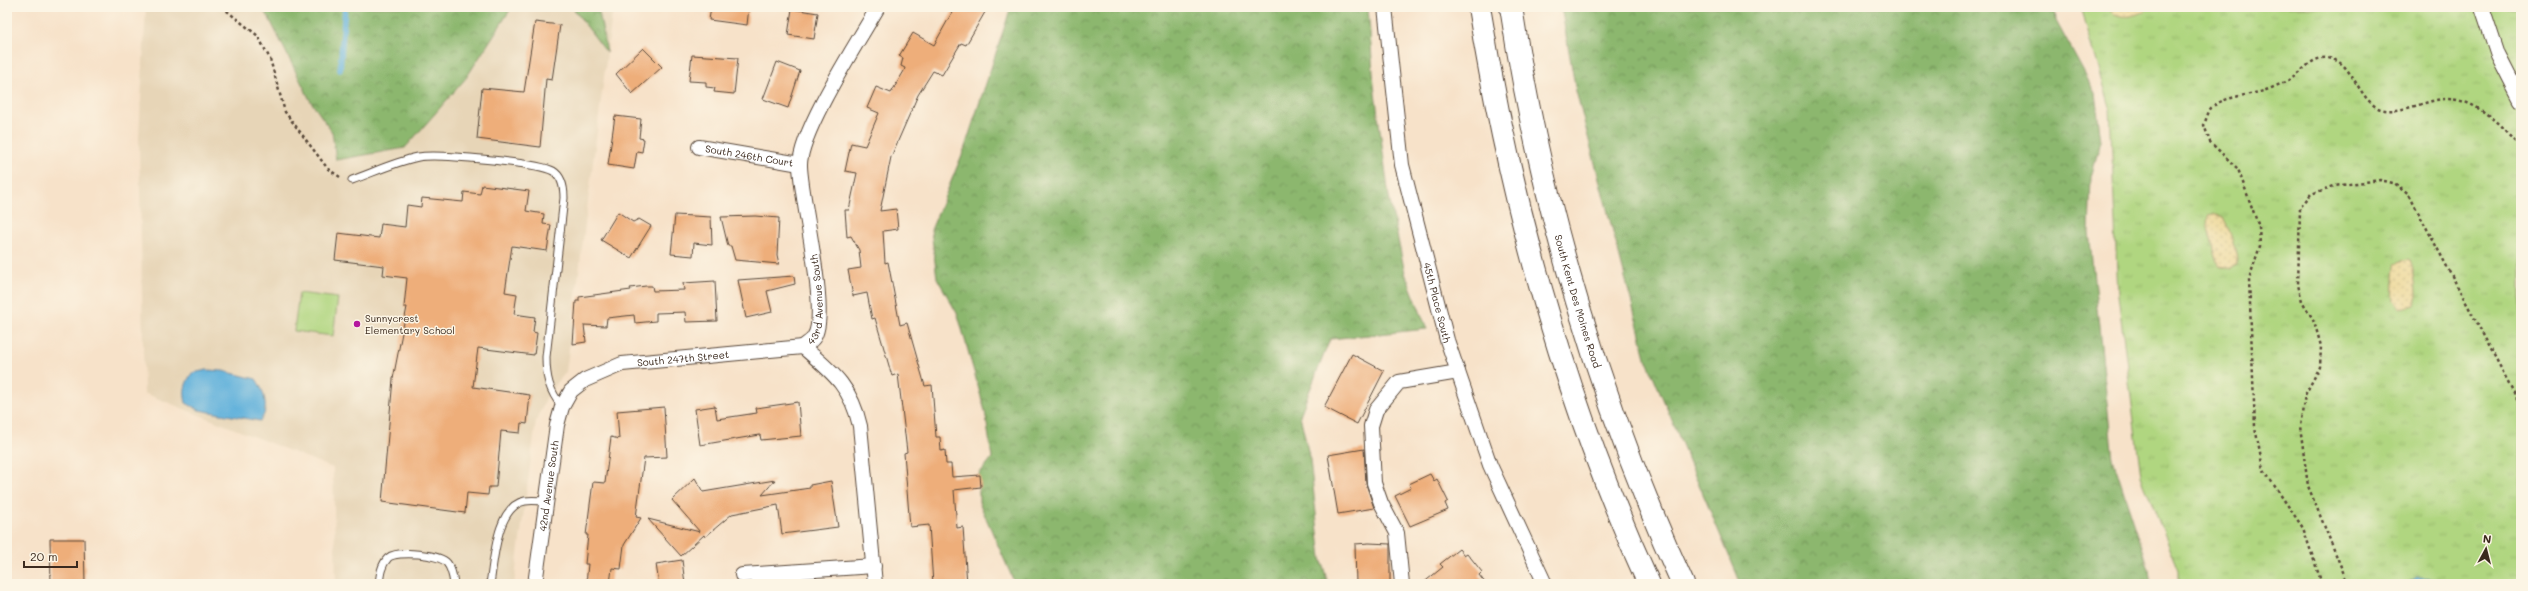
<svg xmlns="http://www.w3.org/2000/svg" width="2528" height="591" font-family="Mali,sans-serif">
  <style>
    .built { fill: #e7d5b7 }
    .grass { fill: url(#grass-tufts); stroke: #76804f }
    .forest { fill: url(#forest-crowns); stroke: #647046 }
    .sand { fill: url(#sand-dots); stroke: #94825e }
    .green { fill: #b0d680; stroke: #76804f }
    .water { fill: #60b1db; stroke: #4e6e7c }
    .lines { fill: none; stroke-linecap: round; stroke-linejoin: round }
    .stream { stroke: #60b1db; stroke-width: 5.5 }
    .building { fill: #eeae7a }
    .service-casing { stroke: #574638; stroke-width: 9 }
    .minor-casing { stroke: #574638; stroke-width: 16 }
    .trunk-casing { stroke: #574638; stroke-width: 24 }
    .path { stroke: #574638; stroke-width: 2.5; stroke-dasharray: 3 3; stroke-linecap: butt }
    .service { stroke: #fff; stroke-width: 7 }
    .minor { stroke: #fff; stroke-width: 14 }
    .trunk { stroke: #fff; stroke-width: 22 }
    .poi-dot { fill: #b5179e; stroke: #fcf5e5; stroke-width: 1.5 }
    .labels { text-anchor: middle; stroke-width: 3; stroke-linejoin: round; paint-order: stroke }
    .street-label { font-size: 10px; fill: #3b2a1e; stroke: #fcf5e5 }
    .poi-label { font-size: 10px; fill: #3b2a1e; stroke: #fcf5e5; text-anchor: start }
  </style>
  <defs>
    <pattern id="grass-tufts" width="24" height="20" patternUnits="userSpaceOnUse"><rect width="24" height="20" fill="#b0d680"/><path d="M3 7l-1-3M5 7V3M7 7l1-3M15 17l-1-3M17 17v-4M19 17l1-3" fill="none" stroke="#98b86e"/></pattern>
    <pattern id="forest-crowns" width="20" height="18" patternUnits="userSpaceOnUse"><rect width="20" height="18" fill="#8cb76e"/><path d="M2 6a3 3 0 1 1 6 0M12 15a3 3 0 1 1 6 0" fill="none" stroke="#74955a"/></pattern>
    <pattern id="sand-dots" width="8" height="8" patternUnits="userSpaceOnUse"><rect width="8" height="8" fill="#eeda9e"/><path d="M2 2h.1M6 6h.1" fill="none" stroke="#cdbb88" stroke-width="1.8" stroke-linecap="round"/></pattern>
  </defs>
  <rect width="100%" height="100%" fill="#fcf5e5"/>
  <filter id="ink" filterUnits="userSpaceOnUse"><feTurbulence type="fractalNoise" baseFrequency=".025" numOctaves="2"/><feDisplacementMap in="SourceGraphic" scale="8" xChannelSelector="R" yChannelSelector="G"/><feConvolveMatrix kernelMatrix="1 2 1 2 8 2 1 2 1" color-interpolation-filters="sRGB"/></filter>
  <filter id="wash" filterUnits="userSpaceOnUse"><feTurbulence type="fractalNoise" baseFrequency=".012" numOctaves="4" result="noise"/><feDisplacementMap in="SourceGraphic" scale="16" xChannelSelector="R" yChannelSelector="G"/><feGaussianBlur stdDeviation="0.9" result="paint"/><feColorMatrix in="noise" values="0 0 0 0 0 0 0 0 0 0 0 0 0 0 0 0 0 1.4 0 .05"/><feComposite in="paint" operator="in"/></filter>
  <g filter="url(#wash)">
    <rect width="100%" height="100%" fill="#f7e2c9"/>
    <path class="built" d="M146 7H613L566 372 548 394 536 421 514 584H336L333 468 144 393 139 137Z"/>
    <path class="grass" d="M2081 7H2521V584H2179V570L2141 476 2118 295 2110 107Z"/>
    <path class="forest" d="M260 7H512L466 78 405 148 336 160 332 132 310 100 269 18Z
      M572 7H598L607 53Z
      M1011 7H1368L1374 85 1389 197 1405 273 1427 329 1330 339 1300 415 1310 460 1321 558 1328 584H1015L979 502V474L992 458 985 411 958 315 937 278 931 230 964 150Z
      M1561 7H2055L2056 21 2095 93 2101 141 2091 176 2089 232 2113 459 2149 569 2151 584H1741L1647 361 1576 91Z"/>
    <path class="sand" d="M2111 7H2146L2145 11C2135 17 2121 19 2111 12Z
      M2213 214 2223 217C2229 228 2238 253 2237 265L2231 269 2219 265C2216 255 2204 222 2208 215Z
      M2407 259 2410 260C2414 267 2418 298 2415 305L2401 308 2394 302C2393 296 2394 267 2396 263Z"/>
    <path class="green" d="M299 293 338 298 333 336 294 331Z"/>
    <path class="water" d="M207 370 223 371 256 379C264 390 270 410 260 421L199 410 186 403C183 390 185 384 192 373Z
      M2417 577 2436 578 2454 584H2406Z"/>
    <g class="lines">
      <path class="stream" d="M340 70 345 7"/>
    </g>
    <g id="blocks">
      <path class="building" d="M711 7H749L747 25 709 20Z
        M955 7H988L966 45 961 43 942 75 933 71 918 95 891 157 880 211 896 209 898 229 883 231 885 263 888 262 900 325 907 323 925 386 932 385 936 437H940L941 451 945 450 946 464H951L952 477 980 475 981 487 954 490 957 528 963 527 967 584H933L929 525 910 527 904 453 907 452 898 374 892 376 875 318 872 319 867 293 853 296 848 270 861 268 859 250 851 236 847 237 845 210H849L857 173 845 171 851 143 865 146 879 113 867 108 876 87 891 93 904 71 905 68 901 66 903 58 899 56 913 33 934 45Z
        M792 9 818 13 814 39 788 35Z
        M535 22 560 25 552 80 546 79 540 147 477 139 482 88 524 92Z
        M643 48 662 67 632 94 616 74Z
        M692 55 738 58 734 94 714 92 715 88 706 87V82L689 81Z
        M777 62 800 71 788 108 763 99Z
        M615 116 641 119 639 138 644 139 642 152 637 151 634 169 608 165Z
        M482 185 529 191 526 211 544 214 543 224 551 225 547 251 512 246 505 292 517 294 514 314 535 317 533 332 537 333 534 355 478 348 473 387 530 395 527 424 521 423 520 433 501 431 496 487H489L488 495 467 493 465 513 382 502 393 379 407 307H404L407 278 383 275 384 266 335 260 338 233 379 238 381 224 405 227 407 205 421 207 422 198 463 202 464 192 480 194Z
        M618 212 633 222 639 219 651 226 631 258 601 240Z
        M675 215 711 217 712 245 694 243 693 256 671 254Z
        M755 216 779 218 777 255 779 264 735 260 731 246H728L721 217Z
        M794 276 795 284 767 291 772 312 746 318 738 280Z
        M715 281 717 321 686 322 685 312 656 313V321L635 323 634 315 607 318 606 326 584 325 586 342 573 344 576 301H579V297L631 290 630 288 646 286H652L653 291 684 290 683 283Z
        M1352 354 1384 371 1357 424 1324 407Z
        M798 402 801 436 761 440 760 435 700 445 695 409 715 406 717 419 757 413 756 408Z
        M664 407 667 457 644 458 636 517 641 518 624 545 621 569 612 568 610 584H586L588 564H585L588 535H586L593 482 605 483 611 437 619 439 617 411Z
        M1364 449 1366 484 1374 508 1338 514 1328 455Z
        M1430 474 1434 481 1437 479 1448 501 1445 503 1448 510 1410 526 1395 496 1411 488 1409 484Z
        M695 478 703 492 775 480 762 495 810 488V485L831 481 838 527 782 534 778 505 732 514 705 537 704 535 681 556 648 519 700 532 672 500Z
        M50 539H84L85 584H51Z
        M1369 543 1390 544V584L1356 583 1355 544Z
        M1459 549 1464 555 1467 553 1482 572 1479 575 1486 584H1422L1443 567 1440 564Z
        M682 560 685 584H659L656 564Z"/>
    </g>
  </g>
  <g filter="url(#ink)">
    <use href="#blocks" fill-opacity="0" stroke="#574638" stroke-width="1"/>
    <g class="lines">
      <g class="service-casing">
        <path id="service" d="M352 180C374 172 395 162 418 157 436 153 539 163 553 171 563 177 564 189 564 198L546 357C546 378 549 390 562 407
          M379 584C380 575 381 565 388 558 397 550 440 554 447 563 452 569 453 577 454 584
          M490 584C494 562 496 506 525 501 531 500 540 501 547 501"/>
      </g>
      <g class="minor-casing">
        <g id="minor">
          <path id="s1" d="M1385 7 1402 165 1447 340 1490 465 1545 584"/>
          <path d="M2482 7 2498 55 2521 100"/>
          <path id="s2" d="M699 147 800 164"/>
          <path id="s3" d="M803 347C806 344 812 341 814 337 830 313 801 201 800 166 799 132 859 40 878 7"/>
          <path d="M803 347C832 372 851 386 860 426L875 584"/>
          <path d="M742 575 874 566"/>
          <path id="s4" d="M535 584 557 425 562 407 571 391 585 380 622 364 803 347"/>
          <path d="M1402 584 1397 533 1381 503 1374 483 1371 426 1376 410 1399 382 1458 372"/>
        </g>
      </g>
      <g class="trunk-casing">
        <g id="trunk">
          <path d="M1479 7C1511 205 1565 401 1649 584"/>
          <path id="s5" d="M1511 7C1541 205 1600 403 1683 584"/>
        </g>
      </g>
      <path class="path" d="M222 7 258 36 270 59 285 112 328 169 340 177
        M2322 584 2303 528 2263 469 2255 427 2249 279 2260 246 2259 227 2238 169 2210 142 2204 125C2206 120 2208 112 2211 108 2224 96 2246 96 2263 91 2270 89 2278 85 2285 82 2304 74 2313 49 2337 61 2354 69 2363 108 2385 110 2400 112 2417 105 2432 101 2471 91 2497 122 2521 147
        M2348 584 2308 486 2300 426 2305 395 2320 367 2321 346 2314 321 2302 301 2298 285 2300 208 2311 194 2334 186 2380 180 2393 183 2409 195 2521 406"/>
      <use href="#service" class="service"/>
      <use href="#minor" class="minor"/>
      <use href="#trunk" class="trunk"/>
    </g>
  </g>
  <circle class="poi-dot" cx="357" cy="324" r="4"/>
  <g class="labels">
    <g class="street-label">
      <text dy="4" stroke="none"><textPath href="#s2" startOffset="51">South 246th Court</textPath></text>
      <text dy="4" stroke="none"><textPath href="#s3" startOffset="53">43rd Avenue South</textPath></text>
      <text dy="4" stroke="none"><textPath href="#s5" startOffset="302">South Kent Des Moines Road</textPath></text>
      <text dy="4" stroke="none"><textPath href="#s1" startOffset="301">45th Place South</textPath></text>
      <text dy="4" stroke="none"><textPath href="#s4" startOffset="317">South 247th Street</textPath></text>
      <text dy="4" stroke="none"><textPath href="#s4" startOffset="99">42nd Avenue South</textPath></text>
    </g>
    <g class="poi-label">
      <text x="365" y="322">Sunnycrest<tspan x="365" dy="12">Elementary School</tspan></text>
    </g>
  </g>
  <rect width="2528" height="591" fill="none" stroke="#fcf5e5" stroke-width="24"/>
  <g transform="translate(2486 549) rotate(7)" stroke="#fcf5e5" stroke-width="3" paint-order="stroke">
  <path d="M0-3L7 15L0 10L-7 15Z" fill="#3b2a1e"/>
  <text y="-6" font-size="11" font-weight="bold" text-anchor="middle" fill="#3b2a1e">N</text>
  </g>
  <path d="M24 561v6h53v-6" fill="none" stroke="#3b2a1e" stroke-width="2"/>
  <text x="30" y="561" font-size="12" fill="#3b2a1e" stroke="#fcf5e5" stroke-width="3" paint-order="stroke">20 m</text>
</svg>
